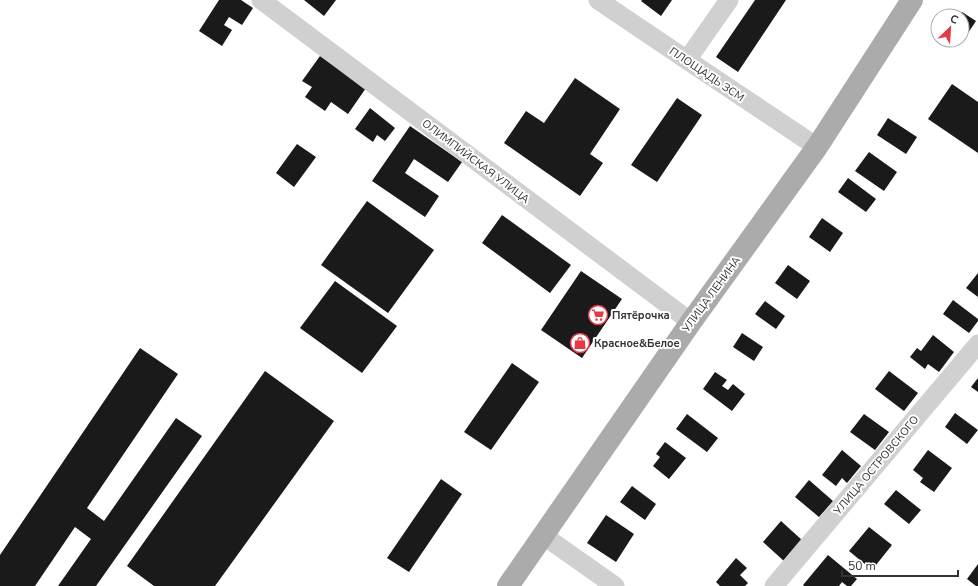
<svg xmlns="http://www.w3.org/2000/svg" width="978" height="586" font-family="'Nunito Sans',sans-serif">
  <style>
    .building { fill: #1a1a1a }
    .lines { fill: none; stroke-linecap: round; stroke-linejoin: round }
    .minor { stroke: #d0d0d0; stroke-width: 19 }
    .major { stroke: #ababab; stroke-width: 22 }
    .labels { text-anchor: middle; stroke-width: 4; stroke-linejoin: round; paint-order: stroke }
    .street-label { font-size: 11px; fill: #333; stroke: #fff }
    .poi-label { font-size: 11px; font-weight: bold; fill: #333; stroke: #fff; text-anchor: start }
  </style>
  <rect width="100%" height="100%" fill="#fff"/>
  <path class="building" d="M219 0H241L253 8 242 25 229 17 224 25 232 30 222 46 199 31Z
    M304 0H336L324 16Z
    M642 0H672L661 16 641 1Z
    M755 0H786L738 72 716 57Z
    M962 12 976 21 968 33 962 29V16H959Z
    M320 56 366 88 348 114 331 102 325 111 305 97 312 87 302 81Z
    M575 78 620 109 590 154 603 163 580 196 504 143 526 111 544 123Z
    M952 84 978 102V153L928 119Z
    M677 98 702 115 657 182 631 165Z
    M370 108 395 128 385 141 377 135 373 142 355 129Z
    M888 118 917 137 906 154 877 135Z
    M410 126 462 162 448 182 414 159 405 173 439 196 425 217 372 181Z
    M297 144 316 157 294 187 276 173Z
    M869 152 897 172 884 191 855 171Z
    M848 178 876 199 866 212 838 192Z
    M367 201 434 250 388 313 321 265Z
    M502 215 571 265 550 293 482 243Z
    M822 218 843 233 830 252 809 237Z
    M788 265 810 281 797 299 775 283Z
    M581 271 622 299 582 358 541 330Z
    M978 273V297L966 288Z
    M335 281 397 326 362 373 300 328Z
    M953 300 978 319V321L969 333 943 314Z
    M765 301 785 316 776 329 755 314Z
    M742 333 763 347 754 361 733 347Z
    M933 335 954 352 939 372 928 364 925 369 910 357 917 348 921 351Z
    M140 348 178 374 87 508 104 521 176 418 202 436 96 586H58L91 539 75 527 35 586H0V555Z
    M512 363 539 382 491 450 464 432Z
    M265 371 334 421 215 586H154L127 566Z
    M889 371 918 393 904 411 875 389Z
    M715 372 727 380 722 386 728 390 733 384 745 394 732 411 703 389Z
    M978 378V392L971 387Z
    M955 413 978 430 967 444 945 427Z
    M687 414 718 438 707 452 676 429Z
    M864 414 889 432 875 450 850 432Z
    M665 442 686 458 669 479 653 466 660 457 656 454Z
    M842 450 861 466 847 483 842 478 836 486 822 475Z
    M928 450 952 468 934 492 920 482 923 478 913 470Z
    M441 479 462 494 409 572 387 558Z
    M809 480 833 501 819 517 795 497Z
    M632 486 656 504 645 520 620 502Z
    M896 490 921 510 909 524 884 504Z
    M606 515 634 534 616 562 587 543Z
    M781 521 803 541 785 562 763 542Z
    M869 527 892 545 872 570 849 551Z
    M828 555 857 579 851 586H847L842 582 839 586H804L803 585Z
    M736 558 747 568 740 575 748 583 745 586H720L716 582Z
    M978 564V586H976L967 579Z"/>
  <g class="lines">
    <path class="minor" d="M261 0 691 322
      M598 0 687 60 817 147
      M687 60 729 0
      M544 536 615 586
      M774 586 978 344"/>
    <path class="major" d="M508 586 691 322 817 147 912 0"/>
  </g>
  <defs>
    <g id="supermarket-ring" transform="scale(1)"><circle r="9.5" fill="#fff" stroke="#e63946" stroke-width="1.5"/><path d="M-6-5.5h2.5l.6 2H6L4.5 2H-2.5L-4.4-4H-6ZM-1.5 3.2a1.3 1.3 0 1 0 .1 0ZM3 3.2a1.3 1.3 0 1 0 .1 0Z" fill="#e63946"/></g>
    <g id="shop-ring" transform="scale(1)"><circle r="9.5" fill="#fff" stroke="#e63946" stroke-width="1.5"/><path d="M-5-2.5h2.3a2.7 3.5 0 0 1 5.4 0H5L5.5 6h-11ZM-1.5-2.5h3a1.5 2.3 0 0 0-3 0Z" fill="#e63946"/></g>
  </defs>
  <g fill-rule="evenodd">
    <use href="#supermarket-ring" x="598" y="315"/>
    <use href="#shop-ring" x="580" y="343"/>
  </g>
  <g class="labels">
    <g class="street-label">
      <text transform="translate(707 74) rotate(34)" y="4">ПЛОЩАДЬ ЗСМ</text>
      <text transform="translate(476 161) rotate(37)" y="4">ОЛИМПИЙСКАЯ УЛИЦА</text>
      <text transform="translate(711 294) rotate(-54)" y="4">УЛИЦА ЛЕНИНА</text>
      <text transform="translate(876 465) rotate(-50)" y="4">УЛИЦА ОСТРОВСКОГО</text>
    </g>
    <g class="poi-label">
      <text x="612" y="319">Пятёрочка</text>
      <text x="594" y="347">Красное&amp;Белое</text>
    </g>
  </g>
  <g transform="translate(950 28) rotate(25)"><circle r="19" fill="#ffffff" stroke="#adadad"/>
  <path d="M0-3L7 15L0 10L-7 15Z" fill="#e63946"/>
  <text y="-6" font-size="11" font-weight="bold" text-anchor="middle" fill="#333333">С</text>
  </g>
  <path d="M842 570v6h116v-6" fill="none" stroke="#333333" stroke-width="2"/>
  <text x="848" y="570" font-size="12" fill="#333333" stroke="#ffffff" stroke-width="3" paint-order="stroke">50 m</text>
</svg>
